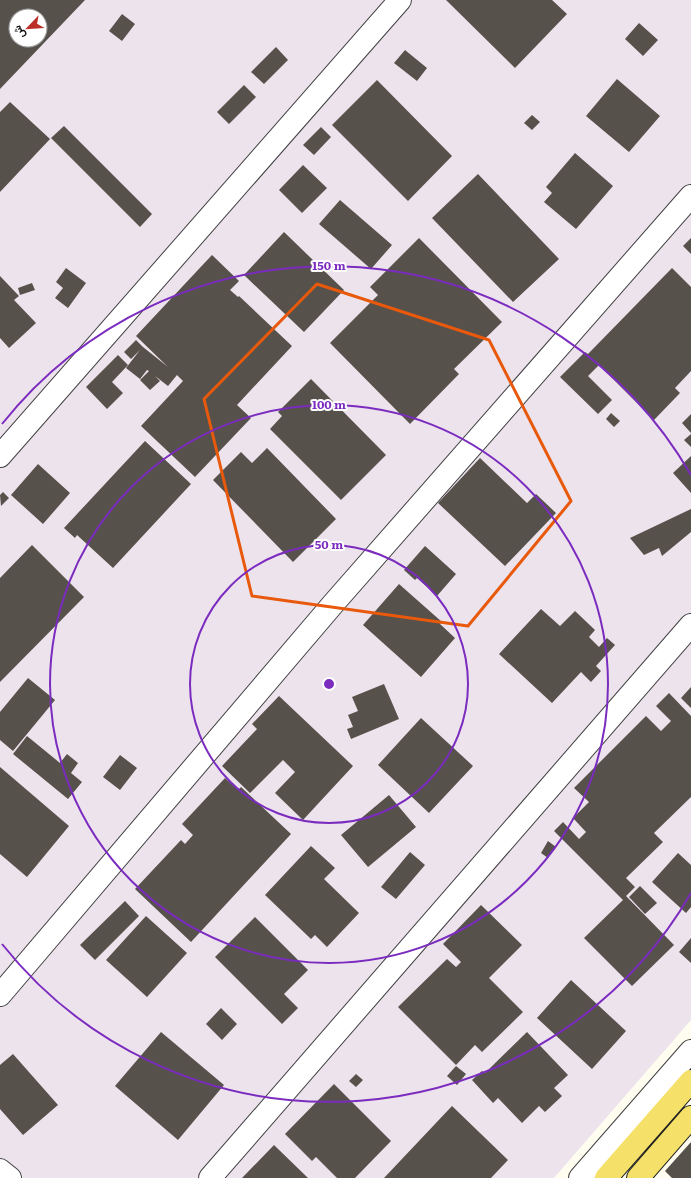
<svg xmlns="http://www.w3.org/2000/svg" width="691" height="1178" font-family="Literata,Vazirmatn,serif">
  <style>
    .industrial { fill: #ede3ed; fill-rule: evenodd }
    .building { fill: #57514b; fill-rule: evenodd }
    .lines { fill: none; stroke-linecap: round; stroke-linejoin: round }
    .minor-casing { stroke: #414141; stroke-width: 24 }
    .major-casing { stroke: #1f1f1f; stroke-width: 24 }
    .minor { stroke: #fff; stroke-width: 22 }
    .major { stroke: #f5e069; stroke-width: 22 }
    .marked { fill: none; stroke: #e8590c; stroke-width: 3; stroke-linejoin: round }
    .ring { fill: none; stroke: #7b2cbf; stroke-width: 2 }
    .centre { fill: #7b2cbf; stroke: #fff; stroke-width: 2 }
    .ring-label { font-size: 12px; text-anchor: middle; font-weight: bold; fill: #7b2cbf; stroke: #fff; stroke-width: 4; stroke-linejoin: round; paint-order: stroke }
  </style>
  <rect width="100%" height="100%" fill="#fffdf0"/>
  <path class="industrial" d="M0 0H691V1020L554 1178H0ZM16 16H40V40H16Z"/>
  <path class="building" d="M0 0H85L0 89ZM16 16H40V40H16Z
    M446 0H552L567 14 515 68Z
    M122 14 135 24 122 41 109 31Z
    M639 23 658 40 643 56 625 39Z
    M276 47 288 60 264 84 251 72Z
    M405 50 427 68 417 81 394 63Z
    M617 79 660 116 629 152 586 116Z
    M377 80 452 156 408 201 332 125Z
    M244 85 256 97 229 124 217 112Z
    M10 102 50 139 0 192V112Z
    M532 115 540 122 532 130 524 123Z
    M64 126 152 214 140 227 51 138Z
    M321 127 331 137 314 155 303 145Z
    M575 153 613 186 576 229 544 202 552 193 546 187Z
    M303 165 327 188 302 213 279 190Z
    M478 174 559 259 513 302 432 218Z
    M340 200 392 245 371 269 319 224Z
    M284 232 344 290 304 332 244 275Z
    M419 238 502 322 454 369 459 374 410 424 330 343 378 295 370 287Z
    M691 238V254L683 246Z
    M212 255 239 281 230 290 238 297 239 296 292 346 237 405 251 418 195 477 141 426 183 381 177 375 168 386 155 376 160 381 150 390 140 380 149 371 147 370 140 379 126 368 140 350 131 359 124 352 136 340 143 347 168 367 136 336Z
    M66 268 86 283 68 308 55 298 63 288 56 282Z
    M672 268 691 287V371L675 388 680 393 654 420 599 365 588 376 612 400 598 414 560 377 585 352 588 354Z
    M0 276 19 296 14 300 36 323 9 348 0 338Z
    M32 283 35 290 20 295 18 288Z
    M118 355 128 365 112 382 123 393 107 409 86 387Z
    M311 379 386 455 341 500 270 429 282 416 278 412Z
    M611 413 620 421 614 427 606 419Z
    M691 414V433L682 423Z
    M691 434V447L684 440Z
    M145 441 191 484 113 568 77 535 75 538 64 528Z
    M267 448 336 519 293 562 213 480 241 452 252 463Z
    M691 456V493L673 473Z
    M480 458 527 503 536 494 556 513 505 566 438 503Z
    M38 464 70 493 43 524 11 495Z
    M3 492 9 498 1 506 0 495Z
    M691 509V532L662 556 659 548 644 555 630 538Z
    M32 545 84 597 0 682V578Z
    M425 546 456 574 437 596 417 578 415 580 404 570Z
    M399 584 442 622 440 624 455 638 421 677 363 625Z
    M541 609 560 626 575 611 595 630 589 637 599 647 607 638 615 645 596 666 601 671 591 682 581 672 552 703 499 654Z
    M28 678 55 700 13 751 0 740V712Z
    M384 684 399 719 351 739 347 729 353 727 348 715 358 711 352 697Z
    M691 687V708L681 698Z
    M669 693 691 716V797L654 833 663 842 626 878 635 887 626 896 674 945 632 986 584 938 623 900 554 831 563 822 579 839 586 832 573 818 589 802 574 788 646 716 661 731 671 721 656 706Z
    M279 696 353 766 303 820 275 793 295 772 283 760 250 793 222 766 257 729 252 724Z
    M421 718 473 766 429 813 378 765Z
    M27 736 60 763 67 754 78 763 71 773 82 782 68 799 13 754Z
    M120 755 137 768 120 790 103 777Z
    M0 767 69 826 27 877 0 854Z
    M225 778 238 790 241 787 291 834 191 942 135 889 181 840 185 844 193 835 182 824Z
    M389 795 416 827 368 867 341 835Z
    M548 841 556 847 548 858 541 853Z
    M311 846 335 868 324 879 359 913 327 947 315 935 311 939 265 895Z
    M410 852 425 865 396 899 381 887Z
    M678 853 691 865V907L686 913 652 882Z
    M640 886 657 903 645 914 629 897Z
    M125 901 139 916 95 960 80 945Z
    M481 905 522 945 489 978 523 1012 482 1052 475 1045 456 1065 398 1007 447 959 456 967 461 962 443 944Z
    M146 916 187 953 147 997 106 960Z
    M255 917 308 970 284 994 298 1008 282 1024 215 957Z
    M691 938V963L679 952Z
    M571 980 626 1031 592 1069 537 1018Z
    M221 1008 237 1024 222 1040 206 1024Z
    M161 1032 224 1085 178 1140 115 1086Z
    M527 1032 568 1075 554 1088 562 1096 545 1112 539 1106 522 1123 498 1098 493 1103 472 1080 482 1071 485 1073Z
    M13 1054 58 1105 23 1135 0 1109V1065Z
    M456 1066 466 1074 457 1085 447 1076Z
    M356 1074 363 1080 356 1087 349 1081Z
    M334 1084 391 1141 355 1178H337L316 1157 312 1161 285 1134Z
    M452 1106 508 1160 491 1178H384Z
    M691 1142V1178H672L665 1171Z
    M274 1145 308 1178H242Z"/>
  <g class="lines">
    <g class="minor-casing">
      <path id="minor" d="M0 456 400 0
        M0 995 333 604 691 196
        M0 1170 10 1178
        M210 1178 691 625
        M580 1178 691 1051"/>
    </g>
    <g class="major-casing">
      <path id="major" d="M606 1178 691 1081
        M638 1178 691 1117"/>
    </g>
    <use href="#minor" class="minor"/>
    <use href="#major" class="major"/>
  </g>
  <path class="marked" d="M317 284 489 340 571 501 468 626 252 596 204 399Z"/>
  <g class="ring">
    <circle cx="329" cy="684" r="139"/>
    <circle cx="329" cy="684" r="279"/>
    <path d="M691 893A418 418 0 0 1 2 944M2 424A418 418 0 0 1 691 475"/>
  </g>
  <circle cx="329" cy="684" r="6" class="centre"/>
  <g class="ring-label">
    <text x="329" y="270">150 m</text>
    <text x="329" y="409">100 m</text>
    <text x="329" y="549">50 m</text>
  </g>
  <g transform="translate(28 28) rotate(245)"><circle r="19" fill="#ffffff" stroke="#9f9f9f"/>
  <path d="M0-3L7 15L0 10L-7 15Z" fill="#bc2f29"/>
  <text y="-6" font-size="11" font-weight="bold" text-anchor="middle" fill="#0e0e0e">ش</text>
  </g>
</svg>
